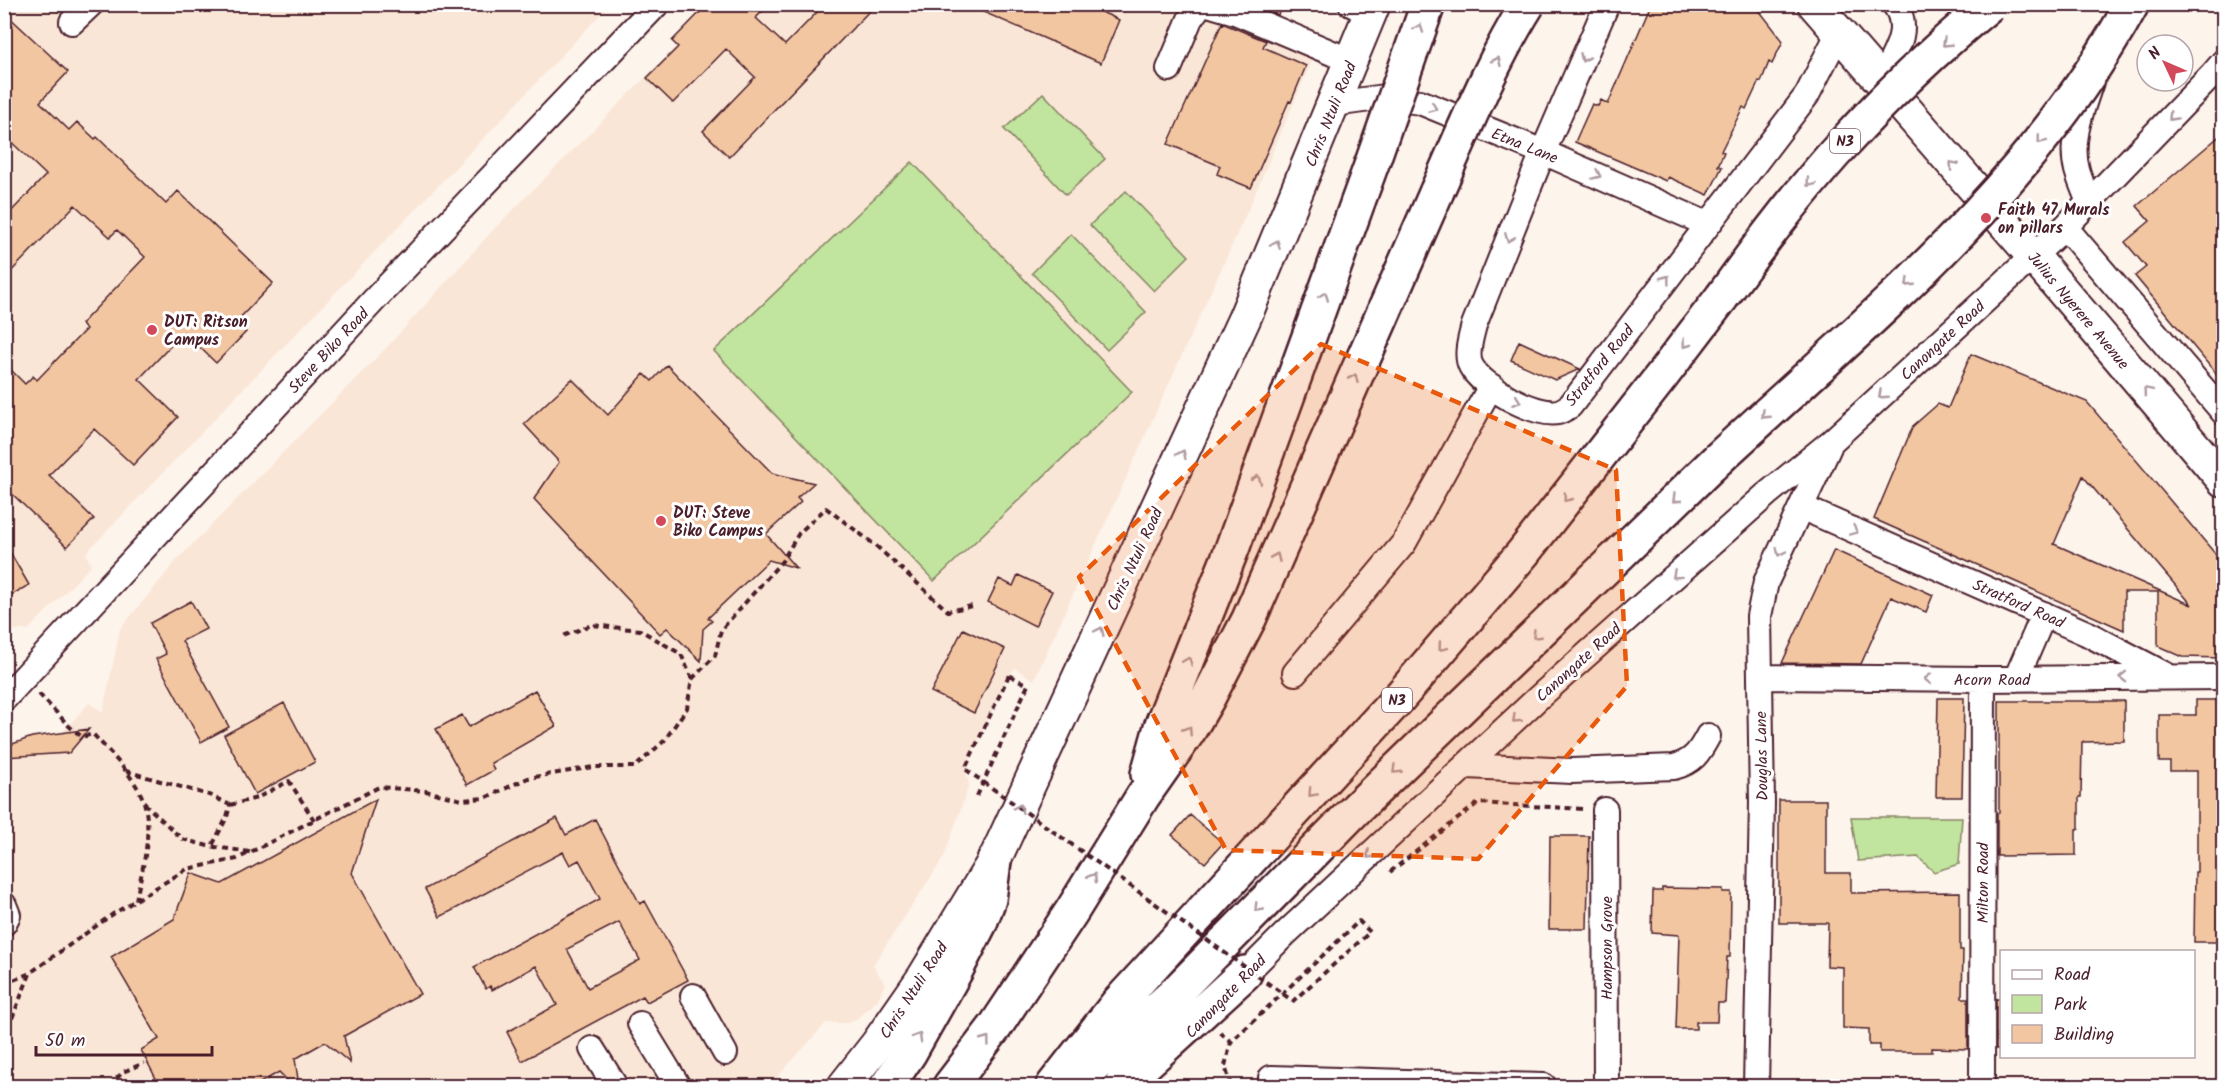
<svg xmlns="http://www.w3.org/2000/svg" width="2228" height="1091" font-family="Kalam,sans-serif">
  <style>
    .built { fill: #fae6d6 }
    .green { fill: #c1e49e; stroke: #868264; stroke-width: 1.5 }
    .building { fill: #f3c6a2; stroke: #4a1f2b; stroke-width: 1.5; fill-rule: evenodd }
    .lines { fill: none; stroke-linecap: round; stroke-linejoin: round }
    .minor-casing { stroke: #4a1f2b; stroke-width: 28 }
    .major-casing { stroke: #4a1f2b; stroke-width: 36 }
    .highway-casing { stroke: #4a1f2b; stroke-width: 38 }
    .path { stroke: #4a1f2b; stroke-width: 4; stroke-dasharray: 6 4.5; stroke-linecap: butt }
    .minor { stroke: #fff; stroke-width: 24 }
    .major { stroke: #fff; stroke-width: 32 }
    .highway { stroke: #fff; stroke-width: 33 }
    .highway-bridge-casing { stroke: #4a1f2b; stroke-width: 38; stroke-linecap: butt }
    .path-bridge { stroke: #4a1f2b; stroke-width: 4; stroke-dasharray: 6 4.5; stroke-linecap: butt }
    .highway-bridge { stroke: #fff; stroke-width: 33 }
    .oneway { stroke: #ae9aa0 }
    .marked { fill: #e8590c; fill-opacity: 0.2; stroke: #e8590c; stroke-width: 4.5; stroke-dasharray: 12 8; stroke-linejoin: round }
    .poi-dot { fill: #d1495b; stroke: #fff; stroke-width: 2 }
    .labels { text-anchor: middle; stroke-width: 6; stroke-linejoin: round; paint-order: stroke }
    .shield { fill: #fff; stroke: #80626b; stroke-width: 1.5 }
    .shield-label { font-size: 15px; font-weight: bold; fill: #4a1f2b }
    .street-label { font-size: 16px; fill: #4a1f2b; stroke: #fff }
    .poi-label { font-size: 16px; font-weight: bold; fill: #4a1f2b; stroke: #fff; text-anchor: start }
  </style>
  <rect width="100%" height="100%" fill="#fdf4ec"/>
  <filter id="ink" filterUnits="userSpaceOnUse"><feTurbulence type="fractalNoise" baseFrequency=".0167" numOctaves="2"/><feDisplacementMap in="SourceGraphic" scale="12" xChannelSelector="R" yChannelSelector="G"/><feConvolveMatrix kernelMatrix="1 2 1 2 8 2 1 2 1" color-interpolation-filters="sRGB"/></filter>
  <g filter="url(#ink)">
    <path class="built" d="M1252 4 1323 35 1248 210 1034 680 1015 668 1009 675 965 769 969 785 944 857 873 965 885 984 877 1001 854 1021 847 1023H826L769 1086H5L4 751 13 744 32 737 63 732 89 703 103 712 120 629 177 560 387 347 496 227 718 5Z
      M4 5H609L520 100 86 553 91 566 28 630H4Z"/>
    <path class="green" d="M1043 93 1105 159 1066 195 1004 129Z
      M912 162 1132 392 934 581 714 351Z
      M1126 191 1189 256 1154 291 1090 225Z
      M1071 234 1146 312 1107 350 1032 273Z
      M1851 817H1962L1959 864 1934 872 1918 857 1858 861Z"/>
    <path class="building" d="M708 4H769L756 18 785 45 825 4H876L729 157 703 131 755 77 726 49 673 103 647 78 678 47 672 41Z
      M965 4H1084L1119 20 1101 63Z
      M1254 4H1283L1278 15Z
      M1651 4H1748L1759 10 1783 41 1772 64 1769 62 1761 82 1759 81 1746 109 1743 107 1721 151 1724 152 1718 166 1722 167 1708 195 1668 177 1666 181 1575 142 1592 104 1598 106 1601 100 1608 104Z
      M4 12 68 72 40 102 69 130 77 122 95 139 97 137 166 204 178 191 273 283 236 322 246 332 216 363 184 332 139 379 178 417 133 465 94 429 49 475 94 519 67 547 4 486V363L25 384 33 376 37 380 86 329 81 324 145 257 117 230 110 237 75 205 4 279V219L46 175 4 135Z
      M1222 23 1266 41 1263 47 1306 66 1291 102 1289 101 1251 188 1217 174 1220 166 1168 144Z
      M2223 133V382L2135 276 2146 267 2125 242 2150 221 2137 206Z
      M1519 341 1580 369 1555 380 1511 360Z
      M1971 354 2087 402 2223 563V658L2183 657 2158 646V592H2124V630L1874 519 1913 426 1938 404 1948 408ZM2083 476 2192 605 2054 544Z
      M667 365 772 473 814 483 797 498 801 502 766 534 796 568 769 560 708 618 712 621 703 629 701 661 667 628 660 634 534 499 559 462 524 424 572 379 608 415 644 374 652 381Z
      M4 542 29 585 4 599Z
      M1834 550 1933 595 1926 612 1891 597 1861 664 1782 663Z
      M1018 575 1052 591 1035 626 988 602 999 579 1013 586Z
      M191 601 206 629 182 641 229 727 201 742 156 659 166 654 150 623Z
      M963 629 1005 649 974 713 931 692Z
      M535 690 556 726 491 763 494 770 467 785 436 729 462 715 469 727Z
      M1938 698H1964L1962 797H1936Z
      M2196 700H2223V942H2194L2195 872H2197V771H2170V762H2159V715H2196Z
      M1999 701H2124V741L2082 742 2081 797H2079V829H2076V855L1997 856V813H1999Z
      M284 703 315 762 255 794 224 735Z
      M89 729 69 753 4 757V747L32 737Z
      M376 799 352 873 420 994 344 1036 350 1063 325 1042 295 1059 299 1086H293L279 1072 255 1086H160L141 1050 159 1039 111 957 174 919 191 873 222 884Z
      M1779 800H1826V873H1851V893L1960 892V950H1963L1962 998H1968V1049L1932 1048V1052H1880V1045H1869V1029L1843 1028V967L1827 966 1828 923H1779Z
      M1190 815 1223 843 1205 863 1172 835Z
      M557 818 566 835 595 819 640 904 645 901 688 980 647 1002 643 996 522 1061 507 1032 557 1005 536 966 492 990 490 986 486 989 474 967 600 899 579 860 570 865 563 852 440 917 425 889ZM619 922 640 960 588 988 567 949Z
      M1550 836H1589L1587 929H1549Z
      M1662 888 1723 889V892H1731L1730 957H1727L1725 1003H1718L1717 1022H1696V1029H1676L1679 935 1652 933 1653 891H1662Z
      M1996 999H2001V1049H1996Z"/>
    <g class="lines">
      <g class="minor-casing">
        <path id="minor" d="M1208 4 1235 12 1351 61
          M1351 4 1370 14
          M1607 4 1543 152 1474 325C1471 337 1465 355 1471 366 1482 387 1534 416 1558 412 1562 411 1566 408 1570 406L1807 95 1838 34
          M72 22 91 4
          M1169 69 1190 19 1201 4
          M1880 82C1892 58 1914 29 1894 4
          M1334 104 1385 97 1420 102 1543 152 1707 224
          M2089 202C2085 192 2080 181 2077 170 2069 141 2082 109 2091 82
          M2065 227 2224 413
          M1801 507 2086 633 2166 675
          M1295 673 1404 543 1491 386
          M1760 677 1983 679 2224 677
          M2016 679 2044 614
          M4 699 376 298 657 4
          M1467 766 1572 771 1674 767C1693 762 1699 753 1708 736
          M1605 810 1606 1086
          M4 905 8 915 4 923
          M1235 984 1284 935 1538 698 1767 494 1832 441 2065 227 2212 75 2224 61
          M693 996 725 1053
          M640 1024 678 1086
          M592 1049 615 1086
          M1271 1078 1544 1086
          M1756 1086 1762 803 1759 616 1766 582 1829 447
          M1982 1086 1983 679"/>
      </g>
      <g class="major-casing">
        <path id="major" d="M1814 4 2033 256 2224 481
          M844 1086 877 1044 923 978 994 861 1245 317 1374 4"/>
      </g>
      <g class="highway-casing">
        <path id="highway" d="M1148 774 1161 727 1232 549 1372 163
          M1074 1084 1175 993 1357 808 1718 459
          M887 1086 910 1052 955 972 980 923 989 899 994 861
          M950 1086 995 1027 1072 911 1143 796 1188 732 1208 698 1249 619 1437 191
          M1053 1086 1118 1003 1398 699 1523 553 1661 377 1722 297
          M1121 1086 1245 973"/>
      </g>
      <path class="path" d="M2213 4 2215 11 2224 18
        M692 679 715 656 721 630 782 561 799 533 826 508 875 545 948 611 972 606
        M39 694 69 726 82 737 93 734C110 753 140 782 145 806 152 838 142 869 136 900
        M126 771 212 796 230 805 227 817 212 846
        M977 796 1028 685 1009 675
        M144 803 182 839 208 846 250 852
        M230 805 257 798 289 781 314 820
        M1390 872 1478 803 1584 809
        M4 984 30 973 113 914 187 869 237 859 379 787 426 791 462 800 485 798 528 778 593 767H635L664 741 687 708 692 679 681 654 640 630 592 625 563 636
        M1220 1032 1231 1042
        M4 1038 30 974
        M109 1086 123 1072 144 1063
        M1231 1086 1225 1066 1231 1042 1299 978"/>
      <use href="#minor" class="minor"/>
      <use href="#major" class="major"/>
      <use href="#highway" class="highway"/>
      <g class="highway-bridge-casing">
        <path id="highway-bridge" d="M1372 163 1428 4
          M1437 191C1465 128 1491 63 1528 4
          M1722 297C1760 244 1800 191 1844 143 1889 93 1938 47 1990 4
          M1718 459C1868 320 2033 187 2132 4"/>
      </g>
      <path class="path-bridge" d="M1009 675 965 769 1293 1001 1370 932 1359 921 1299 978"/>
      <use href="#highway-bridge" class="highway-bridge"/>
    </g>
    <defs><path id="oneway-chevron" d="M-2-3.5L2.5 0L-2 3.5" fill="none" stroke-width="1.6" stroke-linecap="round" stroke-linejoin="round" transform="scale(1.5)"/></defs>
    <g class="oneway">
      <use href="#oneway-chevron" transform="translate(1419 28) rotate(-71)"/>
      <use href="#oneway-chevron" transform="translate(1946 43) rotate(137)"/>
      <use href="#oneway-chevron" transform="translate(1584 58) rotate(114)"/>
      <use href="#oneway-chevron" transform="translate(1497 61) rotate(-64)"/>
      <use href="#oneway-chevron" transform="translate(1433 108) rotate(22)"/>
      <use href="#oneway-chevron" transform="translate(2172 117) rotate(134)"/>
      <use href="#oneway-chevron" transform="translate(2041 140) rotate(128)"/>
      <use href="#oneway-chevron" transform="translate(1953 165) rotate(-131)"/>
      <use href="#oneway-chevron" transform="translate(1597 175) rotate(24)"/>
      <use href="#oneway-chevron" transform="translate(1810 183) rotate(130)"/>
      <use href="#oneway-chevron" transform="translate(1509 238) rotate(112)"/>
      <use href="#oneway-chevron" transform="translate(1276 244) rotate(-67)"/>
      <use href="#oneway-chevron" transform="translate(1666 279) rotate(-53)"/>
      <use href="#oneway-chevron" transform="translate(1909 283) rotate(137)"/>
      <use href="#oneway-chevron" transform="translate(1324 296) rotate(-70)"/>
      <use href="#oneway-chevron" transform="translate(1686 344) rotate(127)"/>
      <use href="#oneway-chevron" transform="translate(1354 378) rotate(-66)"/>
      <use href="#oneway-chevron" transform="translate(2147 391) rotate(-130)"/>
      <use href="#oneway-chevron" transform="translate(1882 395) rotate(137)"/>
      <use href="#oneway-chevron" transform="translate(1517 401) rotate(21)"/>
      <use href="#oneway-chevron" transform="translate(1765 415) rotate(137)"/>
      <use href="#oneway-chevron" transform="translate(1182 454) rotate(-65)"/>
      <use href="#oneway-chevron" transform="translate(1257 479) rotate(-70)"/>
      <use href="#oneway-chevron" transform="translate(1567 498) rotate(129)"/>
      <use href="#oneway-chevron" transform="translate(1676 499) rotate(136)"/>
      <use href="#oneway-chevron" transform="translate(1854 531) rotate(24)"/>
      <use href="#oneway-chevron" transform="translate(1780 552) rotate(115)"/>
      <use href="#oneway-chevron" transform="translate(1276 557) rotate(-66)"/>
      <use href="#oneway-chevron" transform="translate(1676 575) rotate(138)"/>
      <use href="#oneway-chevron" transform="translate(1100 631) rotate(-65)"/>
      <use href="#oneway-chevron" transform="translate(1536 635) rotate(136)"/>
      <use href="#oneway-chevron" transform="translate(1442 647) rotate(130)"/>
      <use href="#oneway-chevron" transform="translate(1188 661) rotate(-68)"/>
      <use href="#oneway-chevron" transform="translate(2123 677) rotate(179)"/>
      <use href="#oneway-chevron" transform="translate(1928 679) rotate(-179)"/>
      <use href="#oneway-chevron" transform="translate(1516 719) rotate(137)"/>
      <use href="#oneway-chevron" transform="translate(1188 730) rotate(-57)"/>
      <use href="#oneway-chevron" transform="translate(1396 770) rotate(136)"/>
      <use href="#oneway-chevron" transform="translate(1312 793) rotate(133)"/>
      <use href="#oneway-chevron" transform="translate(1019 808) rotate(-65)"/>
      <use href="#oneway-chevron" transform="translate(1370 855) rotate(137)"/>
      <use href="#oneway-chevron" transform="translate(1093 877) rotate(-59)"/>
      <use href="#oneway-chevron" transform="translate(1258 908) rotate(134)"/>
      <use href="#oneway-chevron" transform="translate(918 1037) rotate(-60)"/>
      <use href="#oneway-chevron" transform="translate(986 1040) rotate(-53)"/>
    </g>
  </g>
  <path class="marked" d="M1321 344 1616 470 1627 686 1478 859 1226 850 1079 577Z"/>
  <g class="poi-dot">
    <circle cx="1986" cy="218" r="6"/>
    <circle cx="152" cy="330" r="6"/>
    <circle cx="661" cy="521" r="6"/>
  </g>
  <g class="labels">
    <g class="shield">
      <rect x="1830" y="129" width="30" height="24" rx="4.5"/>
      <rect x="1382" y="688" width="30" height="24" rx="4.5"/>
    </g>
    <g class="shield-label">
      <text x="1845" y="146">N3</text>
      <text x="1397" y="705">N3</text>
    </g>
    <g class="street-label">
      <text transform="translate(1330 114) rotate(-68)" y="6">Chris Ntuli Road</text>
      <text transform="translate(1525 145) rotate(22)" y="6">Etna Lane</text>
      <text transform="translate(2079 310) rotate(50)" y="6">Julius Nyerere Avenue</text>
      <text transform="translate(1942 340) rotate(-43)" y="6">Canongate Road</text>
      <text transform="translate(328 350) rotate(-47)" y="6">Steve Biko Road</text>
      <text transform="translate(1599 365) rotate(-51)" y="6">Stratford Road</text>
      <text transform="translate(1134 559) rotate(-65)" y="6">Chris Ntuli Road</text>
      <text transform="translate(2019 603) rotate(24)" y="6">Stratford Road</text>
      <text transform="translate(1578 662) rotate(-42)" y="6">Canongate Road</text>
      <text x="1992" y="685">Acorn Road</text>
      <text transform="translate(1761 756) rotate(-91)" y="6">Douglas Lane</text>
      <text transform="translate(1982 883) rotate(-90)" y="6">Milton Road</text>
      <text transform="translate(1606 948) rotate(-90)" y="6">Hampson Grove</text>
      <text transform="translate(913 990) rotate(-57)" y="6">Chris Ntuli Road</text>
      <text transform="translate(1225 996) rotate(-46)" y="6">Canongate Road</text>
    </g>
    <g class="poi-label">
      <text x="1998" y="215">Faith 47 Murals<tspan x="1998" dy="18">on pillars</tspan></text>
      <text x="164" y="327">DUT: Ritson<tspan x="164" dy="18">Campus</tspan></text>
      <text x="673" y="518">DUT: Steve<tspan x="673" dy="18">Biko Campus</tspan></text>
    </g>
  </g>
  <rect width="2228" height="1091" fill="none" stroke="#fff" stroke-width="24"/>
  <rect x="12" y="12" width="2204" height="1067" fill="none" stroke="#4a1f2b" stroke-width="2" filter="url(#ink)"/>
  <rect x="2000" y="950" width="195" height="108" fill="#ffffff" stroke="#b7a5aa" stroke-width="1.5"/>
  <rect x="2012" y="970" width="30" height="9" fill="#ffffff" stroke="#b7a5aa" stroke-width="1.5"/>
  <text x="2054" y="980" font-size="18" fill="#4a1f2b">Road</text>
  <rect x="2012" y="995" width="30" height="18" fill="#c1e49e" stroke="#b7a5aa" stroke-width="1.5"/>
  <text x="2054" y="1010" font-size="18" fill="#4a1f2b">Park</text>
  <rect x="2012" y="1025" width="30" height="18" fill="#f3c6a2" stroke="#b7a5aa" stroke-width="1.5"/>
  <text x="2054" y="1040" font-size="18" fill="#4a1f2b">Building</text>
  <g transform="translate(2165 63) rotate(314)"><circle r="28" fill="#ffffff" stroke="#b7a5aa" stroke-width="1.5"/>
  <path d="M0-4.5L10 22L0 15L-10 22Z" fill="#d1495b"/>
  <text y="-9" font-size="16" font-weight="bold" text-anchor="middle" fill="#4a1f2b">N</text>
  </g>
  <path d="M36 1046v9h176v-9" fill="none" stroke="#4a1f2b" stroke-width="3"/>
  <text x="45" y="1046" font-size="18" fill="#4a1f2b" stroke="#ffffff" stroke-width="4.5" paint-order="stroke">50 m</text>
</svg>
